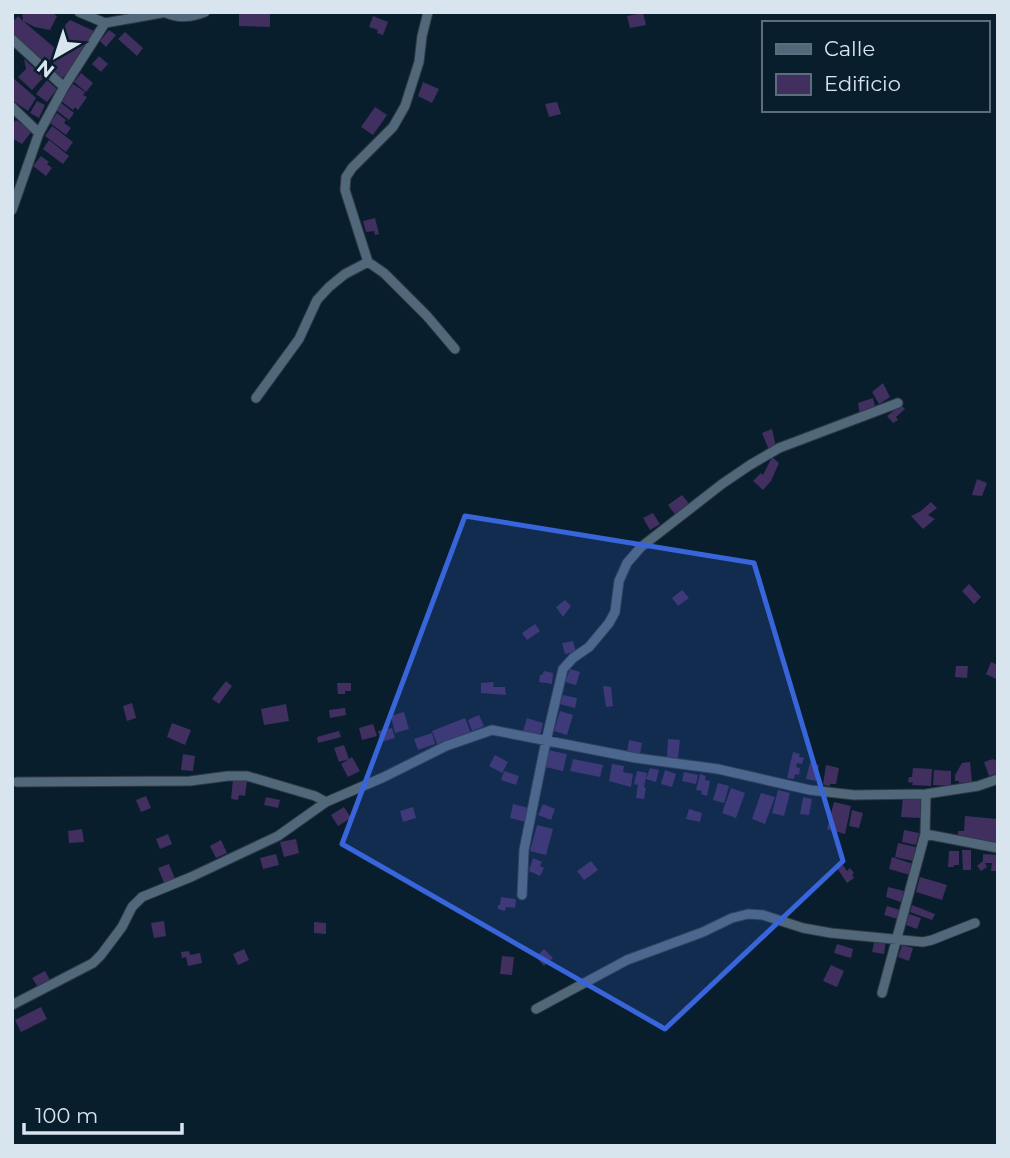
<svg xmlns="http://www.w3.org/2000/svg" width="1010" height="1158" font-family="Montserrat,sans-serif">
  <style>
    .building { fill: #402f5f }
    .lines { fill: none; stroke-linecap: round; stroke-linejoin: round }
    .minor-casing { stroke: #303944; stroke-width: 11 }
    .minor { stroke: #51687a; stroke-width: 9 }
    .marked { fill: #3965db; fill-opacity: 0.2; stroke: #3965db; stroke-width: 5; stroke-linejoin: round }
  </style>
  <rect width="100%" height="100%" fill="#091e2d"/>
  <path class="building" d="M22 12H51L57 16 50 30 35 27 23 21 62 54 64 49 57 42 65 25 70 20 96 32 73 63 76 66 62 78 12 35V23L18 16 23 21Z
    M239 12H270V27L239 26Z
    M643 13 646 25 630 28 627 16Z
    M373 16 388 22 383 35 377 33 378 30 369 27Z
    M109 30 116 35 106 47 100 41Z
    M125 32 143 48 137 56 118 39Z
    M99 56 108 64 101 72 92 64Z
    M24 59 44 77 32 90 18 77 26 69Z
    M81 73 93 83 86 92 74 82Z
    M12 77 36 98 28 111 12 100Z
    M47 80 57 89 47 102 36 94Z
    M423 82 439 89 432 103 418 96Z
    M73 84 85 92 83 95 87 97 78 110 75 107 73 110 61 101Z
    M37 101 45 105 39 118 30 113Z
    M557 102 561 114 549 117 545 104Z
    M61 103 74 113 69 120 56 110Z
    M375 107 387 115 373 135 361 127Z
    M57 113 66 120 64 123 71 128 66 135 50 123Z
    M16 120 32 131 22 144 12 138V125Z
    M52 126 73 142 66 152 45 136Z
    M49 140 69 156 63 164 43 149Z
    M41 156 49 162 47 164 52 168 46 176 33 166Z
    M375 218 379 234 375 235 374 231 366 232 363 221Z
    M883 383 890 397 879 404 872 392Z
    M873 398 876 411 860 415 858 403Z
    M901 405 905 409 896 417 898 420 893 423 887 416Z
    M772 429 776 447 769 450 762 433Z
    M772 457 779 463 771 481 763 490 753 481 761 473 763 475Z
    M977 479 987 483 982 496 972 495Z
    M682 495 691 506 677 517 668 505Z
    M931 502 937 508 928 515 935 519 923 529 911 516 921 511Z
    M653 513 660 524 650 530 643 518Z
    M969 584 981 597 974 604 962 591Z
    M682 590 689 598 678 606 672 598Z
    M565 600 571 606 563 617 556 607Z
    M535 624 540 631 527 640 522 633Z
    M573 641 576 652 565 654 562 643Z
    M991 662 998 665V680L986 674Z
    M956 666H968L967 678 955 677Z
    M570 669 580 672 576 685 565 682Z
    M544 671 553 673 552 684 539 682 540 675H542Z
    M226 681 232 686 219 704 212 699Z
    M494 682 493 687H505L506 695 481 693V683Z
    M337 683H351V691H345V694H338Z
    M603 686 611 687 613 706 606 707Z
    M563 695 577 698 575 708 560 704Z
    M132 703 136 718 127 721 123 706Z
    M286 704 289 721 264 725 261 709Z
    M345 708 346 715 330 718 329 710Z
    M560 711 573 715 567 735 554 731Z
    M404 712 409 729 395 733 391 716Z
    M479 715 484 726 472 731 468 720Z
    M465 718 471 733 438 746 432 731Z
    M527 718 543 723 540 736 523 731Z
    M172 723 191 730 185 745 167 737Z
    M373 724 377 736 362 740 359 728Z
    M392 728 395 738 381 742 378 731Z
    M339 731 341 737 318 743 317 737Z
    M432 733 435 744 418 750 414 739Z
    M668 739 680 740 678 758 667 757Z
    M629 740 642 743 640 754 627 752Z
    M344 745 349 759 339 762 334 748Z
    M548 750 567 754 563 771 545 767Z
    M793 752 800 754 799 757 804 758 802 764 797 763 796 767 800 768 799 775 795 774 794 779 787 778Z
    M183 754 195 756 193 771 181 770Z
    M495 755 508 762 502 773 489 766Z
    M352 757 360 771 348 777 341 764Z
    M573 759 603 765 600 777 570 771Z
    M993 759 994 760 998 759V769H996L998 773 989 776 984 762Z
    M970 762 972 782 959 783V781H955V775L962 763Z
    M810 763 819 765 816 781 806 779Z
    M612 764 624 766 623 772 633 774 631 787 609 781Z
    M826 765 839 768 836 784H830V786L823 785Z
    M650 768 659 770 656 782 646 779Z
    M913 768 932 769 931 786 912 785 913 783 908 782 909 777H912Z
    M665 770 676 774 672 787 661 784Z
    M934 770 951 771V786L933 785Z
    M504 771 519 776 516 785 501 780Z
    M637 771 647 773 644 787 646 788 644 799 636 798 638 785 634 784Z
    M684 772 698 775 696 784 682 781Z
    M700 774 706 776 705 780 710 781 707 796 701 794 702 791 696 790Z
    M233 779 247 781 245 796 239 795 238 800 231 799Z
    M718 783 729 786 724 803 713 800Z
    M731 788 745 793 736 818 722 813Z
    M778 790 790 793 784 816 772 813Z
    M761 793 775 797 765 824 752 819Z
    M146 796 151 808 141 812 136 800Z
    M266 797 280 800 278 808 264 805Z
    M803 797 812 799 809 815 800 814Z
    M903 797 921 799 920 818 901 817Z
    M834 802 851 806 845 834 827 829Z
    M513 804 529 808 526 822 510 818Z
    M543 804 555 809 551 820 538 815Z
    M344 807 351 818 338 826 331 815Z
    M413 807 416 818 403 822 400 811Z
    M689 809 702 813 700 822 686 819Z
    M852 810 863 813 859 828 849 826Z
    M965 816 997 819 998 845 958 840V831H964Z
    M537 825 553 829 546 855 530 851Z
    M82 829 84 842 69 843 68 831Z
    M904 830 919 833 916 845 902 842Z
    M168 834 172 844 160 849 156 839Z
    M296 839 299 853 284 857 280 842Z
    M221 840 227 853 216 858 210 846Z
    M898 843 916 847 913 861 895 857Z
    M962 850H971V870H963Z
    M949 851H959V865H954V867H948Z
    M276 854 279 865 263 869 260 858Z
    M983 854 998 855V871H991L992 863H985L987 867 981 871 977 866 983 861Z
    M892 857 913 864 910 875 889 869Z
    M533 858 542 862 540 866 544 868 540 876 529 871Z
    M591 861 598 870 584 880 577 871Z
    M169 864 175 879 164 883 158 868Z
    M843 865 847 871 850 868 854 873 852 875 854 878 847 883 837 868Z
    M920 877 947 885 942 900 916 892Z
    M888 887 904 891 901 902 886 897Z
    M501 897 516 899 515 908 506 907 505 911 498 909V905H500Z
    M912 905 935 914 932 920 910 912Z
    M887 906 900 910 898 919 884 915Z
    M909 914 921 918 917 929 906 925Z
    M164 921 166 936 154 938 151 923Z
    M314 922 326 923V934L314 933Z
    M875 938 886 940 884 954 872 952Z
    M837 944 853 949 851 958 834 953Z
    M902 945 913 948 909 961 898 957Z
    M244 949 249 960 238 965 233 954Z
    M544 949 553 958 544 966 536 957Z
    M189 951 190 955 200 953 202 963 188 966 186 957 182 958 181 952Z
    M502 956 514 957 512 975 500 974Z
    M831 965 844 971 837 987 823 981Z
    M45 971 50 980 38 987 32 978Z
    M41 1007 47 1019 21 1032 15 1020Z"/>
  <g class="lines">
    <g class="minor-casing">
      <path id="minor" d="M79 12 105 23
        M428 12 422 36 419 62 405 106 393 127 352 168 346 177 345 190 368 262 384 273 427 316 455 349
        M166 13C180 19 191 17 205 12
        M105 23 167 12
        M12 39 64 87
        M12 107 39 133
        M12 210 39 133 64 87 105 23
        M256 398 299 339 317 300 329 287 345 274 368 262
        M17 782 190 781 228 776H247L315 796 326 802
        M925 834 998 848
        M522 895 524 850 546 741 563 669 573 658 589 647 609 623 615 612 619 581 627 563 641 547 722 484 750 465 779 448 898 403
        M882 993 925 834 926 794
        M12 1005 93 963 101 955 122 927 132 907 142 897 191 877 278 836 326 802 384 777 446 746 492 730 636 758 718 769 810 790 854 795 926 794 978 786 998 779
        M536 1009 627 960 703 932 732 918 748 914 763 915 803 928 831 933 923 942 932 940 975 923"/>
    </g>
    <use href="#minor" class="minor"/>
  </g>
  <path class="marked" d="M465 516 754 563 843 861 665 1029 342 844Z"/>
  <rect width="1010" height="1158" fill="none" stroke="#d8e5ef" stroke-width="28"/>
  <rect x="762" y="21" width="228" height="91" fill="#091e2d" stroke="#5c6e7b" stroke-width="2"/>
  <rect x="776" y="44" width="35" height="10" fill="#51687a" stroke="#5c6e7b" stroke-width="2"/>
  <text x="824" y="56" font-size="21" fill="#d8e5ef">Calle</text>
  <rect x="776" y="74" width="35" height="21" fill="#402f5f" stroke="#5c6e7b" stroke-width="2"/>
  <text x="824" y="91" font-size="21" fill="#d8e5ef">Edificio</text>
  <g transform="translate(56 56) rotate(219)" stroke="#091e2d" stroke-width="5" paint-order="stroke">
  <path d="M0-5L12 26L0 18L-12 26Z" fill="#d8e5ef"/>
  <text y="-10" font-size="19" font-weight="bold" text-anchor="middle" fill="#d8e5ef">N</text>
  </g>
  <path d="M24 1123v10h158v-10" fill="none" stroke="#d8e5ef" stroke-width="3.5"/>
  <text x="35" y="1123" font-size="21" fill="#d8e5ef" stroke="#091e2d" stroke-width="5" paint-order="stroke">100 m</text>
</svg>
